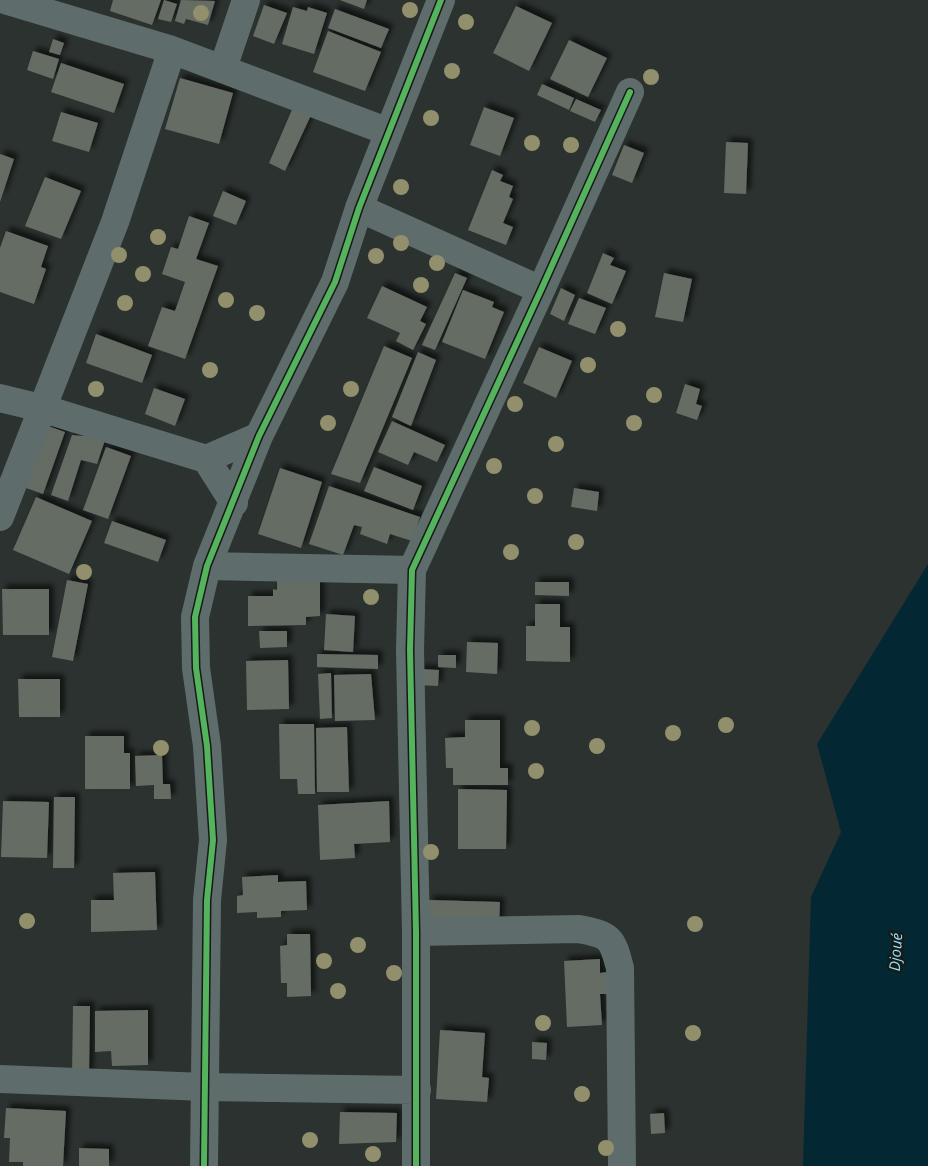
<svg xmlns="http://www.w3.org/2000/svg" width="928" height="1166" font-family="'Open Sans',sans-serif">
  <style>
    .water { fill: #042734 }
    .building { fill: #656c64; filter: url(#shadow) }
    .lines { fill: none; stroke-linecap: round; stroke-linejoin: round }
    .street { stroke: #5e6d6c; stroke-width: 28 }
    .cycleway-casing { stroke: #161b18; stroke-width: 9 }
    .cycleway { stroke: #56b35d; stroke-width: 6 }
    .tree { fill: #918f6c }
    .labels { text-anchor: middle; stroke-width: 5; stroke-linejoin: round; paint-order: stroke }
    .water-label { font-size: 15px; font-style: italic; fill: #9adffe; stroke: #161b18 }
  </style>
  <defs>
    <filter id="shadow"><feDropShadow dx="4.5" dy="-4.5" stdDeviation="2.5" flood-color="#0009"/></filter>
  </defs>
  <rect width="100%" height="100%" fill="#2b322f"/>
  <path class="water" d="M928 564V1166H803L811 897 841 832 817 744Z"/>
  <path class="building" d="M113 0H161L152 25 110 11Z
    M164 0 177 4 171 22 158 19Z
    M181 0 215 1 208 25 186 19 184 24 175 21Z
    M340 0H367L364 9Z
    M264 5 287 13 274 44 253 36Z
    M516 6 552 23 529 71 493 53Z
    M293 7 307 11 308 7 327 13 314 54 282 44Z
    M335 9 389 29 381 48 328 28Z
    M328 31 381 52 365 91 313 72Z
    M53 39 64 43 60 55 49 52Z
    M569 40 607 58 588 97 550 79Z
    M33 51 59 59 53 79 27 70Z
    M61 63 124 84 114 113 51 92Z
    M180 78 233 93 219 144 165 129Z
    M542 84 574 98 569 110 537 95Z
    M576 99 601 110 595 122 570 111Z
    M294 105 312 113 285 171 269 163Z
    M484 107 514 118 500 156 470 145Z
    M61 112 98 123 89 152 52 141Z
    M726 142 748 143 746 194 724 193Z
    M624 145 644 153 632 183 612 175Z
    M0 154 14 159 0 202Z
    M492 170 503 175 500 181 513 186 509 197 513 199 503 223 513 227 506 245 468 230Z
    M45 177 81 191 61 239 25 226Z
    M223 191 246 201 236 225 213 216Z
    M189 216 209 223 196 259 218 266 185 359 148 346 162 307 175 311 185 282 162 274 171 247 178 249Z
    M6 231 48 246 41 267 46 269 34 304 0 292V248Z
    M603 253 614 258 610 265 626 271 612 304 587 293Z
    M455 273 467 278 435 350 422 345Z
    M664 273 692 279 683 322 655 317Z
    M382 286 427 307 420 321 426 324 413 350 396 341 400 333 367 318Z
    M561 288 575 295 564 321 550 314Z
    M463 290 494 302 492 307 504 312 485 359 442 342Z
    M579 298 606 308 595 334 568 324Z
    M96 334 152 355 142 383 86 363Z
    M384 346 412 358 360 483 331 474Z
    M539 347 572 361 556 398 523 383Z
    M418 352 436 360 411 426 392 417Z
    M685 384 700 389 696 404 702 406 697 420 676 413Z
    M154 388 185 399 175 426 145 414Z
    M392 421 445 445 437 462 414 452 408 465 378 452Z
    M48 426 65 432 43 494 26 488Z
    M88 433 105 440 97 464 81 460 68 501 51 495 72 435 83 436Z
    M106 447 131 456 108 519 83 510Z
    M374 467 422 486 413 510 364 491Z
    M280 468 322 482 301 548 258 534Z
    M329 486 420 517 412 541 390 534 387 544 360 534 362 527 354 525 343 555 309 544Z
    M574 488 599 492 597 511 571 507Z
    M36 497 92 521 69 574 13 550Z
    M112 521 166 540 158 562 104 543Z
    M277 578H320V616L306 617V625L248 626V596H273V589L277 590Z
    M67 580 88 584 73 661 52 657Z
    M535 582H569V596L535 595Z
    M2 589H49V635H3Z
    M535 604H560V627H570V662L526 661V626H535Z
    M326 614 355 616 353 652 324 650Z
    M259 631H287V647L260 648Z
    M467 642 498 643 497 674 466 672Z
    M317 654 378 655V669L317 667Z
    M438 655H456V668L438 667Z
    M288 660 289 709 247 710 246 661Z
    M418 669 439 670 438 686 417 685Z
    M331 673 332 718 320 719 318 674Z
    M371 674 375 720 335 721 334 675Z
    M18 679H60V717H19Z
    M465 720H500V768H508V785H453V768H446L445 738 465 737Z
    M279 724H314L315 794H298L297 779H280Z
    M347 727 349 792H317L316 728Z
    M85 736H124V753H130V789H85Z
    M162 755 163 784H170L171 799H154V785L136 786 135 756Z
    M458 789 507 790 506 849H458Z
    M54 797H75L74 868H53Z
    M3 801 49 802 47 858 1 857Z
    M389 801 390 842 354 844 355 858 320 860 318 805Z
    M155 872 157 930 91 932V900H114L113 873Z
    M278 875V882L306 881 307 910 281 911V917L257 918V912L237 913V896L243 895 242 877Z
    M429 900 500 902 499 925 428 924Z
    M287 934H310L311 996 287 997V983H281L280 946 287 945Z
    M600 959V973L607 972 608 994H600L602 1025 567 1027 564 961Z
    M73 1006H90L89 1076H72Z
    M148 1010V1065L112 1066 111 1051 95 1052V1011Z
    M440 1030 485 1033 482 1077 489 1078 487 1102 436 1099Z
    M532 1042 547 1043 546 1060 532 1059Z
    M6 1108 66 1111 63 1166H23V1162H9L10 1138H4Z
    M340 1112 397 1113 396 1142 339 1144Z
    M664 1113 665 1133 651 1134 650 1114Z
    M79 1148 109 1149V1166H79Z"/>
  <g class="lines">
    <path class="street" d="M5 0 172 50 389 132
      M223 68 246 0
      M359 208 541 290
      M0 398 41 408 206 459 259 436
      M206 459 234 503
      M0 517 115 222 172 50
      M207 566 412 570
      M416 932 579 929C610 935 612 937 620 968L622 1166
      M0 1079 205 1087 417 1090
      M204 1166 207 900 213 840 207 746 196 668 195 617 207 566 259 436 335 282 359 208 441 0
      M416 1166V932L410 650 412 570 541 290 630 92"/>
    <g class="cycleway-casing">
      <path id="cycleway" d="M204 1166 207 900 213 840 207 746 196 668 195 617 207 566 259 436 335 282 359 208 441 0
        M416 1166V932L410 650 412 570 541 290 630 92"/>
    </g>
    <use href="#cycleway" class="cycleway"/>
  </g>
  <g class="tree">
    <circle cx="410" cy="10" r="8"/>
    <circle cx="201" cy="13" r="8"/>
    <circle cx="466" cy="22" r="8"/>
    <circle cx="452" cy="71" r="8"/>
    <circle cx="651" cy="77" r="8"/>
    <circle cx="431" cy="118" r="8"/>
    <circle cx="532" cy="143" r="8"/>
    <circle cx="571" cy="145" r="8"/>
    <circle cx="401" cy="187" r="8"/>
    <circle cx="158" cy="237" r="8"/>
    <circle cx="401" cy="243" r="8"/>
    <circle cx="119" cy="255" r="8"/>
    <circle cx="376" cy="256" r="8"/>
    <circle cx="437" cy="263" r="8"/>
    <circle cx="143" cy="274" r="8"/>
    <circle cx="421" cy="285" r="8"/>
    <circle cx="226" cy="300" r="8"/>
    <circle cx="125" cy="303" r="8"/>
    <circle cx="257" cy="313" r="8"/>
    <circle cx="618" cy="329" r="8"/>
    <circle cx="588" cy="365" r="8"/>
    <circle cx="210" cy="370" r="8"/>
    <circle cx="96" cy="389" r="8"/>
    <circle cx="351" cy="389" r="8"/>
    <circle cx="654" cy="395" r="8"/>
    <circle cx="515" cy="404" r="8"/>
    <circle cx="328" cy="423" r="8"/>
    <circle cx="634" cy="423" r="8"/>
    <circle cx="556" cy="444" r="8"/>
    <circle cx="494" cy="466" r="8"/>
    <circle cx="535" cy="496" r="8"/>
    <circle cx="576" cy="542" r="8"/>
    <circle cx="511" cy="552" r="8"/>
    <circle cx="84" cy="572" r="8"/>
    <circle cx="371" cy="597" r="8"/>
    <circle cx="726" cy="725" r="8"/>
    <circle cx="532" cy="728" r="8"/>
    <circle cx="673" cy="733" r="8"/>
    <circle cx="597" cy="746" r="8"/>
    <circle cx="161" cy="748" r="8"/>
    <circle cx="536" cy="771" r="8"/>
    <circle cx="431" cy="852" r="8"/>
    <circle cx="27" cy="921" r="8"/>
    <circle cx="695" cy="924" r="8"/>
    <circle cx="358" cy="945" r="8"/>
    <circle cx="324" cy="961" r="8"/>
    <circle cx="394" cy="973" r="8"/>
    <circle cx="338" cy="991" r="8"/>
    <circle cx="543" cy="1023" r="8"/>
    <circle cx="693" cy="1033" r="8"/>
    <circle cx="582" cy="1094" r="8"/>
    <circle cx="310" cy="1140" r="8"/>
    <circle cx="606" cy="1148" r="8"/>
    <circle cx="373" cy="1154" r="8"/>
  </g>
  <g class="labels">
    <g class="water-label">
      <text transform="translate(896 952) rotate(-86)" y="5">Djoué</text>
    </g>
  </g>
</svg>
